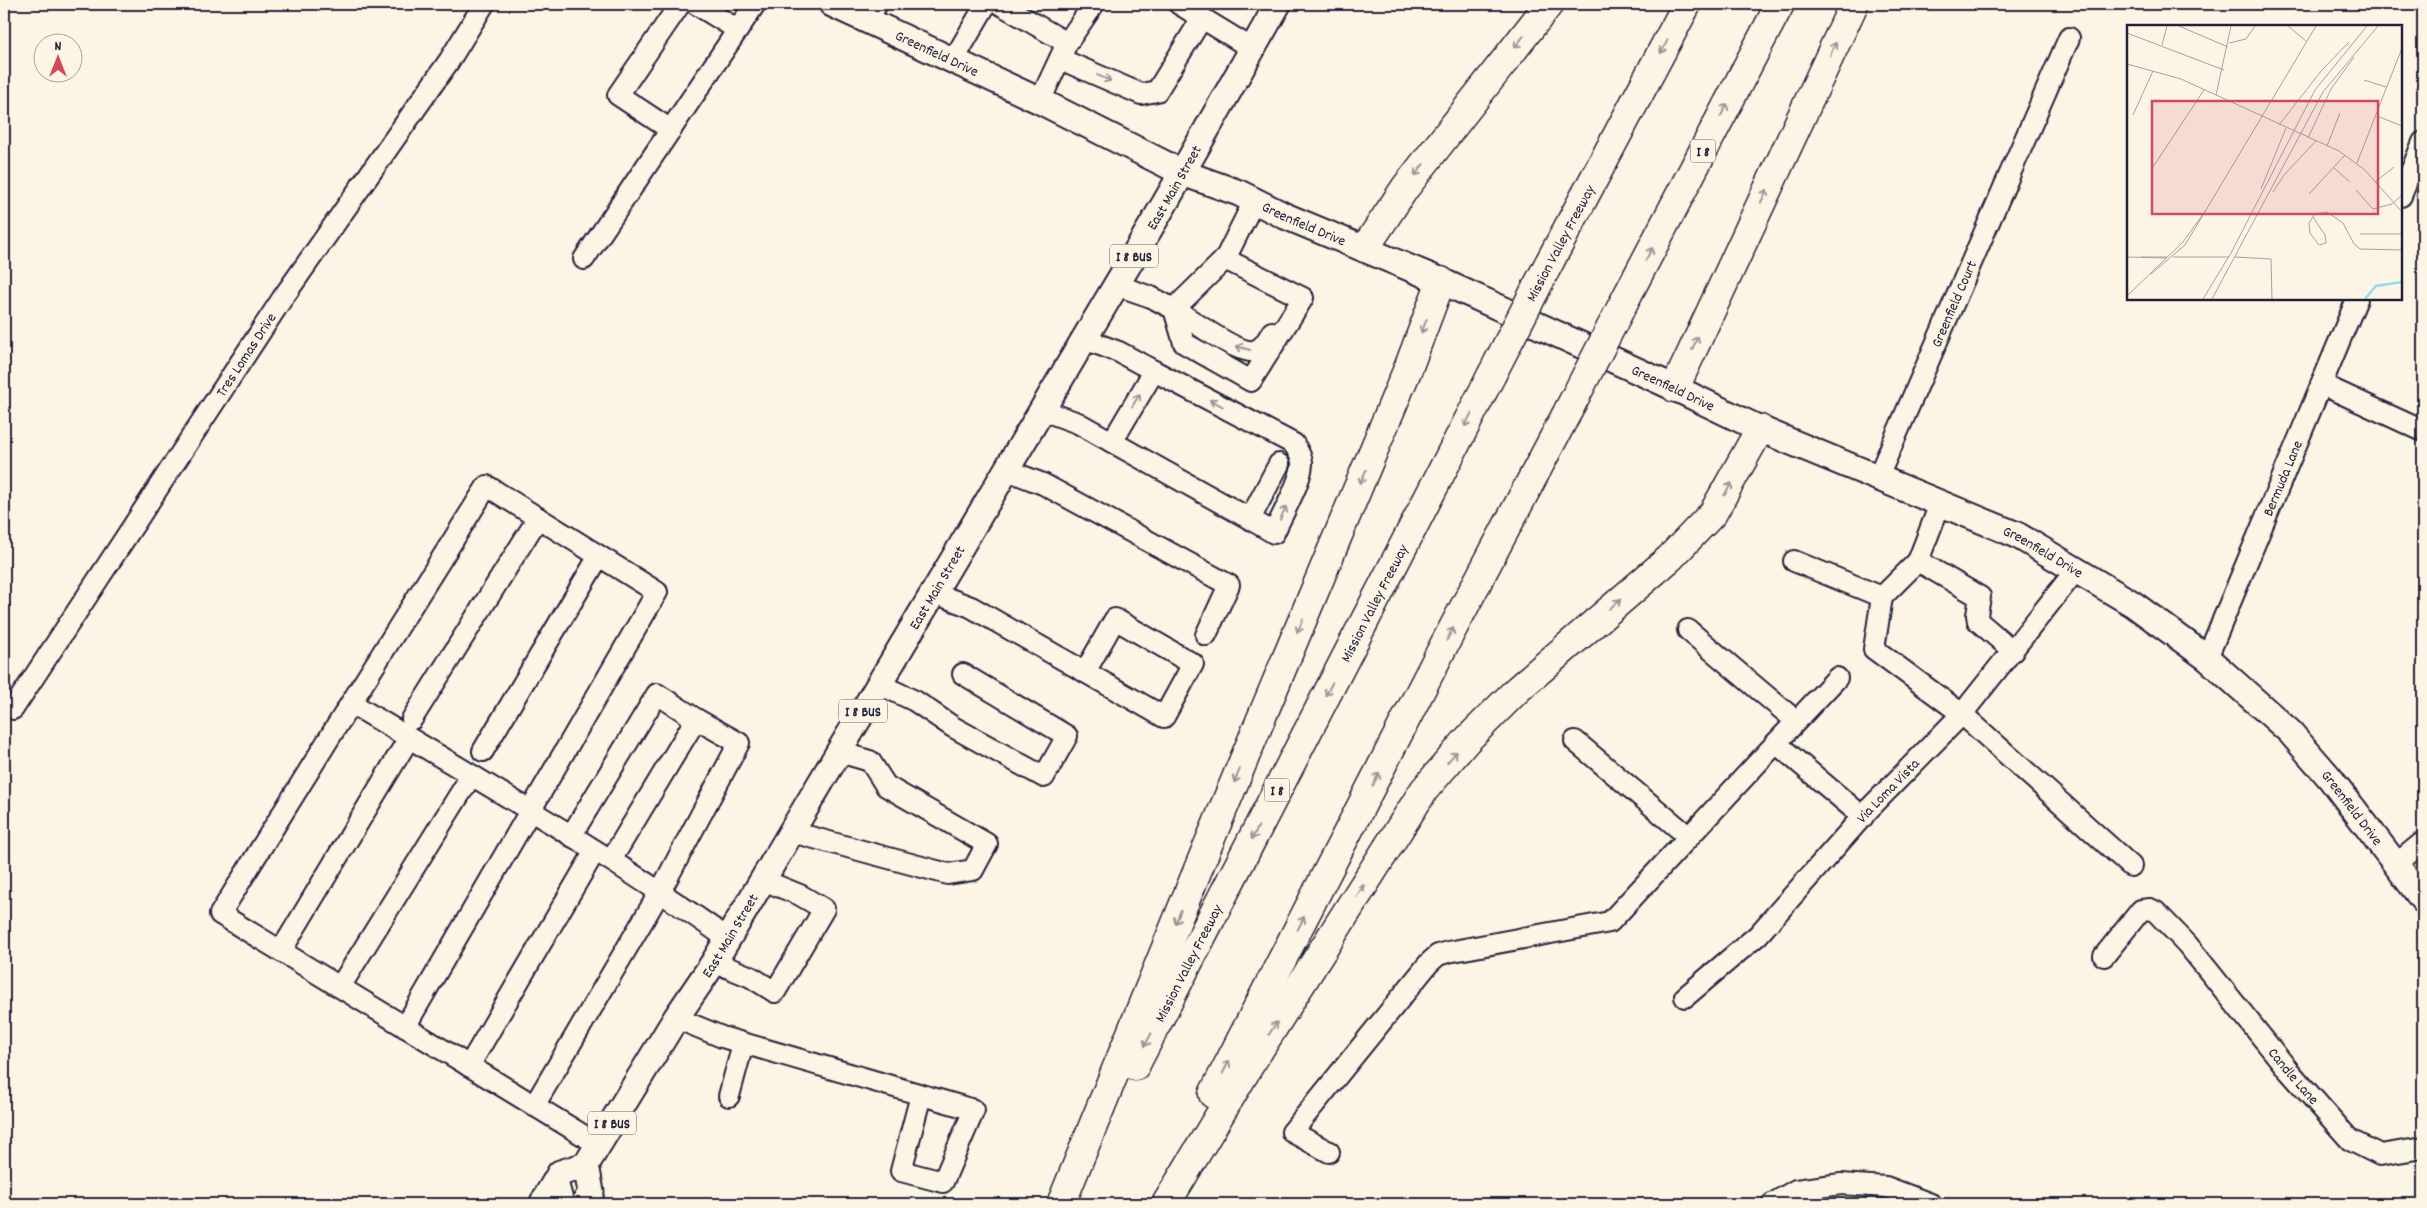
<svg xmlns="http://www.w3.org/2000/svg" width="2427" height="1208" font-family="Dekko,sans-serif">
  <style>
    .lines { fill: none; stroke-linecap: round; stroke-linejoin: round }
    .minor-casing { stroke: #22223b; stroke-width: 24 }
    .major-casing { stroke: #22223b; stroke-width: 29 }
    .highway-casing { stroke: #22223b; stroke-width: 31 }
    .minor { stroke: #fcf5e5; stroke-width: 20 }
    .major { stroke: #fcf5e5; stroke-width: 25 }
    .highway { stroke: #fcf5e5; stroke-width: 28 }
    .highway-bridge-casing { stroke: #22223b; stroke-width: 31; stroke-linecap: butt }
    .highway-bridge { stroke: #fcf5e5; stroke-width: 28 }
    .oneway { stroke: #9a9698 }
    .labels { text-anchor: middle; stroke-width: 4; stroke-linejoin: round; paint-order: stroke }
    .shield { fill: #fcf5e5; stroke: #63616e; stroke-width: 1 }
    .shield-label { font-size: 14px; font-weight: bold; fill: #22223b }
    .street-label { font-size: 15px; fill: #22223b; stroke: #fcf5e5 }
    .inset-river { fill: none; stroke: #90ddef; stroke-width: 2.5 }
    .inset-road { fill: none; stroke: #a5a1a1; stroke-width: 1 }
    .view { fill: #d1495b; fill-opacity: 0.15; stroke: #d1495b; stroke-width: 2.5 }
    .inset-edge { fill: none; stroke: #22223b; stroke-width: 2.5 }
  </style>
  <rect width="100%" height="100%" fill="#fcf5e5"/>
  <filter id="ink" filterUnits="userSpaceOnUse"><feTurbulence type="fractalNoise" baseFrequency=".02" numOctaves="2"/><feDisplacementMap in="SourceGraphic" scale="10" xChannelSelector="R" yChannelSelector="G"/><feConvolveMatrix kernelMatrix="1 2 1 2 8 2 1 2 1" color-interpolation-filters="sRGB"/></filter>
  <g filter="url(#ink)">
    <g class="lines">
      <g class="minor-casing">
        <g id="minor">
          <path d="M696 4 738 30"/>
          <path d="M1000 4 1067 43 1040 101"/>
          <path d="M1179 4 1251 48"/>
          <path d="M867 20 877 4"/>
          <path d="M1067 43 1094 4"/>
          <path d="M1060 59 1141 94 1157 91 1202 18"/>
          <path d="M953 61 986 4"/>
          <path d="M671 130 618 95 680 4"/>
          <path d="M2401 196 2423 142"/>
          <path d="M584 259 755 4"/>
          <path d="M1225 259 1174 309C1190 319 1237 354 1254 351 1263 349 1268 339 1272 332"/>
          <path d="M1116 285 1151 297 1174 309 1184 343 1251 381 1303 298 1225 259 1254 201"/>
          <path d="M1084 339 1119 352 1154 371 1112 442"/>
          <path d="M1154 371 1294 444C1297 450 1301 455 1302 462 1303 479 1281 516 1274 533L1250 519"/>
          <path d="M2321 384 2423 431"/>
          <path d="M1042 410 1078 423 1250 519 1279 464"/>
          <path d="M1007 470 1043 484 1229 585 1206 635"/>
          <path id="s1" d="M1878 477 2069 38"/>
          <path d="M1794 561 1882 597 1874 649 1962 714 2131 866"/>
          <path d="M1918 561 1940 504"/>
          <path d="M934 593 971 607 1164 717 1193 664 1115 619 1085 672"/>
          <path d="M1882 597 1918 561 1980 597 1977 615 1978 621 2013 651"/>
          <path d="M1688 630 1796 721"/>
          <path id="s2" d="M2207 658 2357 299"/>
          <path d="M1837 678 1776 743 1863 817"/>
          <path d="M879 684 915 701 953 727 1044 777 1067 736 963 674"/>
          <path d="M351 703 220 914 599 1145"/>
          <path id="s3" d="M13 709 282 299 449 61 484 4"/>
          <path d="M412 719 538 518"/>
          <path d="M1575 741 1689 837"/>
          <path d="M483 751 599 556"/>
          <path d="M792 832 948 874 973 870 987 844 886 786 870 761 839 752"/>
          <path d="M571 836 657 694 696 719 611 860"/>
          <path d="M2395 865 2423 842"/>
          <path d="M281 951 409 738"/>
          <path id="s4" d="M2104 956 2141 910 2150 909 2156 912 2187 944 2289 1071 2350 1140 2380 1155 2423 1148"/>
          <path d="M714 962 751 977 775 992 824 909 800 895 763 880"/>
          <path d="M340 987 471 776"/>
          <path id="s5" d="M1685 997 1758 935 1869 809 1962 714 2076 570"/>
          <path d="M676 1018 722 1037 974 1110 943 1182 901 1171 921 1095"/>
          <path d="M405 1027 657 592 487 486 351 703C478 780 608 853 728 939"/>
          <path d="M469 1066 595 851"/>
          <path d="M729 1096 743 1044"/>
          <path d="M534 1106 661 890 739 743 696 719"/>
          <path d="M1329 1152 1292 1132 1429 963 1438 955 1448 952 1610 922 1776 743"/>
          <path d="M557 1180 562 1198 560 1204"/>
          <path d="M1772 1204 1796 1190 1841 1184 1886 1187 1931 1204"/>
        </g>
      </g>
      <g class="major-casing">
        <g id="major">
          <path id="s6" d="M832 4 1040 101 1183 173 1239 193 1285 216 1441 281 1675 388 1760 429 2017 535 2133 604 2207 658 2290 732 2330 778 2423 900"/>
          <path id="s7" d="M542 1204 560 1173 586 1165 676 1018 714 962 1165 203 1278 4"/>
          <path d="M584 1204 591 1192 586 1165"/>
        </g>
      </g>
      <g class="highway-casing">
        <g id="highway">
          <path d="M1365 248 1405 188 1549 4"/>
          <path d="M1548 265 1687 4"/>
          <path d="M1626 298 1780 4"/>
          <path d="M1675 388 1854 4"/>
          <path id="s8" d="M1135 1066 1491 376"/>
          <path d="M1213 1094 1443 647 1569 409"/>
          <path d="M1061 1204 1203 857 1409 366 1441 281"/>
          <path d="M1166 1204 1249 1066 1424 790 1467 740 1518 689 1670 558 1713 513 1760 429"/>
        </g>
      </g>
      <use href="#minor" class="minor"/>
      <use href="#major" class="major"/>
      <use href="#highway" class="highway"/>
      <g class="highway-bridge-casing">
        <path id="highway-bridge" d="M1491 376 1548 265
          M1569 409 1626 298"/>
      </g>
      <use href="#highway-bridge" class="highway-bridge"/>
    </g>
    <defs><path id="oneway-shaft" d="M-6 0H5M1.5-3L5.5 0L1.5 3" fill="none" stroke-width="1.6" stroke-linecap="round" stroke-linejoin="round" transform="scale(1.25)"/></defs>
    <g class="oneway">
      <use href="#oneway-shaft" transform="translate(1519 42) rotate(128)"/>
      <use href="#oneway-shaft" transform="translate(1664 47) rotate(118)"/>
      <use href="#oneway-shaft" transform="translate(1833 49) rotate(-65)"/>
      <use href="#oneway-shaft" transform="translate(1104 78) rotate(23)"/>
      <use href="#oneway-shaft" transform="translate(1724 110) rotate(-62)"/>
      <use href="#oneway-shaft" transform="translate(1419 170) rotate(128)"/>
      <use href="#oneway-shaft" transform="translate(1764 196) rotate(-65)"/>
      <use href="#oneway-shaft" transform="translate(1649 254) rotate(-62)"/>
      <use href="#oneway-shaft" transform="translate(1424 326) rotate(111)"/>
      <use href="#oneway-shaft" transform="translate(1695 343) rotate(-65)"/>
      <use href="#oneway-shaft" transform="translate(1243 348) rotate(-164)"/>
      <use href="#oneway-shaft" transform="translate(1136 400) rotate(-59)"/>
      <use href="#oneway-shaft" transform="translate(1216 403) rotate(-153)"/>
      <use href="#oneway-shaft" transform="translate(1468 420) rotate(117)"/>
      <use href="#oneway-shaft" transform="translate(1363 477) rotate(113)"/>
      <use href="#oneway-shaft" transform="translate(1728 489) rotate(-59)"/>
      <use href="#oneway-shaft" transform="translate(1283 513) rotate(-66)"/>
      <use href="#oneway-shaft" transform="translate(1615 604) rotate(-40)"/>
      <use href="#oneway-shaft" transform="translate(1300 626) rotate(113)"/>
      <use href="#oneway-shaft" transform="translate(1450 634) rotate(-62)"/>
      <use href="#oneway-shaft" transform="translate(1329 689) rotate(117)"/>
      <use href="#oneway-shaft" transform="translate(1452 757) rotate(-49)"/>
      <use href="#oneway-shaft" transform="translate(1237 776) rotate(113)"/>
      <use href="#oneway-shaft" transform="translate(1376 779) rotate(-63)"/>
      <use href="#oneway-shaft" transform="translate(1255 833) rotate(117)"/>
      <use href="#oneway-shaft" transform="translate(1360 891) rotate(-57)"/>
      <use href="#oneway-shaft" transform="translate(1178 917) rotate(112)"/>
      <use href="#oneway-shaft" transform="translate(1301 923) rotate(-63)"/>
      <use href="#oneway-shaft" transform="translate(1273 1028) rotate(-58)"/>
      <use href="#oneway-shaft" transform="translate(1148 1040) rotate(117)"/>
      <use href="#oneway-shaft" transform="translate(1226 1067) rotate(-63)"/>
    </g>
  </g>
  <g class="labels">
    <g class="shield">
      <rect x="1690.5" y="139.5" width="25" height="23" rx="4"/>
      <rect x="1110" y="244.5" width="48" height="23" rx="4"/>
      <rect x="839" y="699.5" width="48" height="23" rx="4"/>
      <rect x="1264.5" y="778.5" width="25" height="23" rx="4"/>
      <rect x="588" y="1111.5" width="48" height="23" rx="4"/>
    </g>
    <g class="shield-label">
      <text x="1703" y="156">I 8</text>
      <text x="1134" y="261">I 8 BUS</text>
      <text x="863" y="716">I 8 BUS</text>
      <text x="1277" y="795">I 8</text>
      <text x="612" y="1128">I 8 BUS</text>
    </g>
    <g class="street-label">
      <text dy="5" stroke="none"><textPath href="#s6" startOffset="116">Greenfield Drive</textPath></text>
      <text dy="5" stroke="none"><textPath href="#s7" startOffset="1204">East Main Street</textPath></text>
      <text dy="5" stroke="none"><textPath href="#s6" startOffset="521">Greenfield Drive</textPath></text>
      <text transform="translate(1560 243) rotate(-62)" y="5">Mission Valley Freeway</text>
      <text dy="5" stroke="none"><textPath href="#s1" startOffset="189">Greenfield Court</textPath></text>
      <text dy="5" stroke="none"><textPath href="#s3" startOffset="424">Tres Lomas Drive</textPath></text>
      <text dy="5" stroke="none"><textPath href="#s6" startOffset="925">Greenfield Drive</textPath></text>
      <text dy="5" stroke="none"><textPath href="#s2" startOffset="195">Bermuda Lane</textPath></text>
      <text dy="5" stroke="none"><textPath href="#s6" startOffset="1330">Greenfield Drive</textPath></text>
      <text dy="5" stroke="none"><textPath href="#s7" startOffset="739">East Main Street</textPath></text>
      <text dy="5" stroke="none"><textPath href="#s8" startOffset="521">Mission Valley Freeway</textPath></text>
      <text dy="5" stroke="none"><textPath href="#s5" startOffset="290">Via Loma Vista</textPath></text>
      <text dy="5" stroke="none"><textPath href="#s6" startOffset="1735">Greenfield Drive</textPath></text>
      <text dy="5" stroke="none"><textPath href="#s7" startOffset="334">East Main Street</textPath></text>
      <text dy="5" stroke="none"><textPath href="#s8" startOffset="116">Mission Valley Freeway</textPath></text>
      <text dy="5" stroke="none"><textPath href="#s4" startOffset="289">Candle Lane</textPath></text>
    </g>
  </g>
  <g transform="translate(2127 25)">
    <rect width="275" height="275" fill="#fcf5e5"/>
    <path class="inset-river" d="M238 274 249 261 275 257"/>
    <path class="inset-road" d="M52 1 101 22M161 1 179 16M0 8 97 45M102 18 119 14 128 1M35 20 40 1M0 39 54 54 212 126 238 145 275 187M237 55 259 62M89 70 104 1M6 90 26 46M250 91 275 101M152 100 195 45 222 17M181 113 204 64 227 32M200 121 213 88M230 138 275 23M26 142 77 65M207 143 223 157M248 157 267 142M134 164 159 103M229 165 246 184 265 179 275 170M146 167 157 150 189 116M182 169 218 130M186 192 198 210 199 218 192 220 183 208 182 198 184 195 185 193 188 189 200 187 216 198 227 219 233 224 275 225M233 209H275M0 232 39 233M14 232H40M46 232H102M108 232 144 234 145 274M24 249 58 220 79 185M0 271 56 217 79 185 189 1M76 274 104 228 188 65 240 1M85 274 196 67 251 1"/>
    <path class="view" d="M25 76H251V189H25Z"/>
    <rect width="275" height="275" class="inset-edge"/>
  </g>
  <rect width="2427" height="1208" fill="none" stroke="#fcf5e5" stroke-width="20"/>
  <rect x="10" y="10" width="2407" height="1188" fill="none" stroke="#22223b" stroke-width="2" filter="url(#ink)"/>
  <g transform="translate(58 58)"><circle r="24" fill="#fcf5e5" stroke="#a5a1a1"/>
  <path d="M0-4L9 19L0 12L-9 19Z" fill="#d1495b"/>
  <text y="-8" font-size="14" font-weight="bold" text-anchor="middle" fill="#22223b">N</text>
  </g>
</svg>
